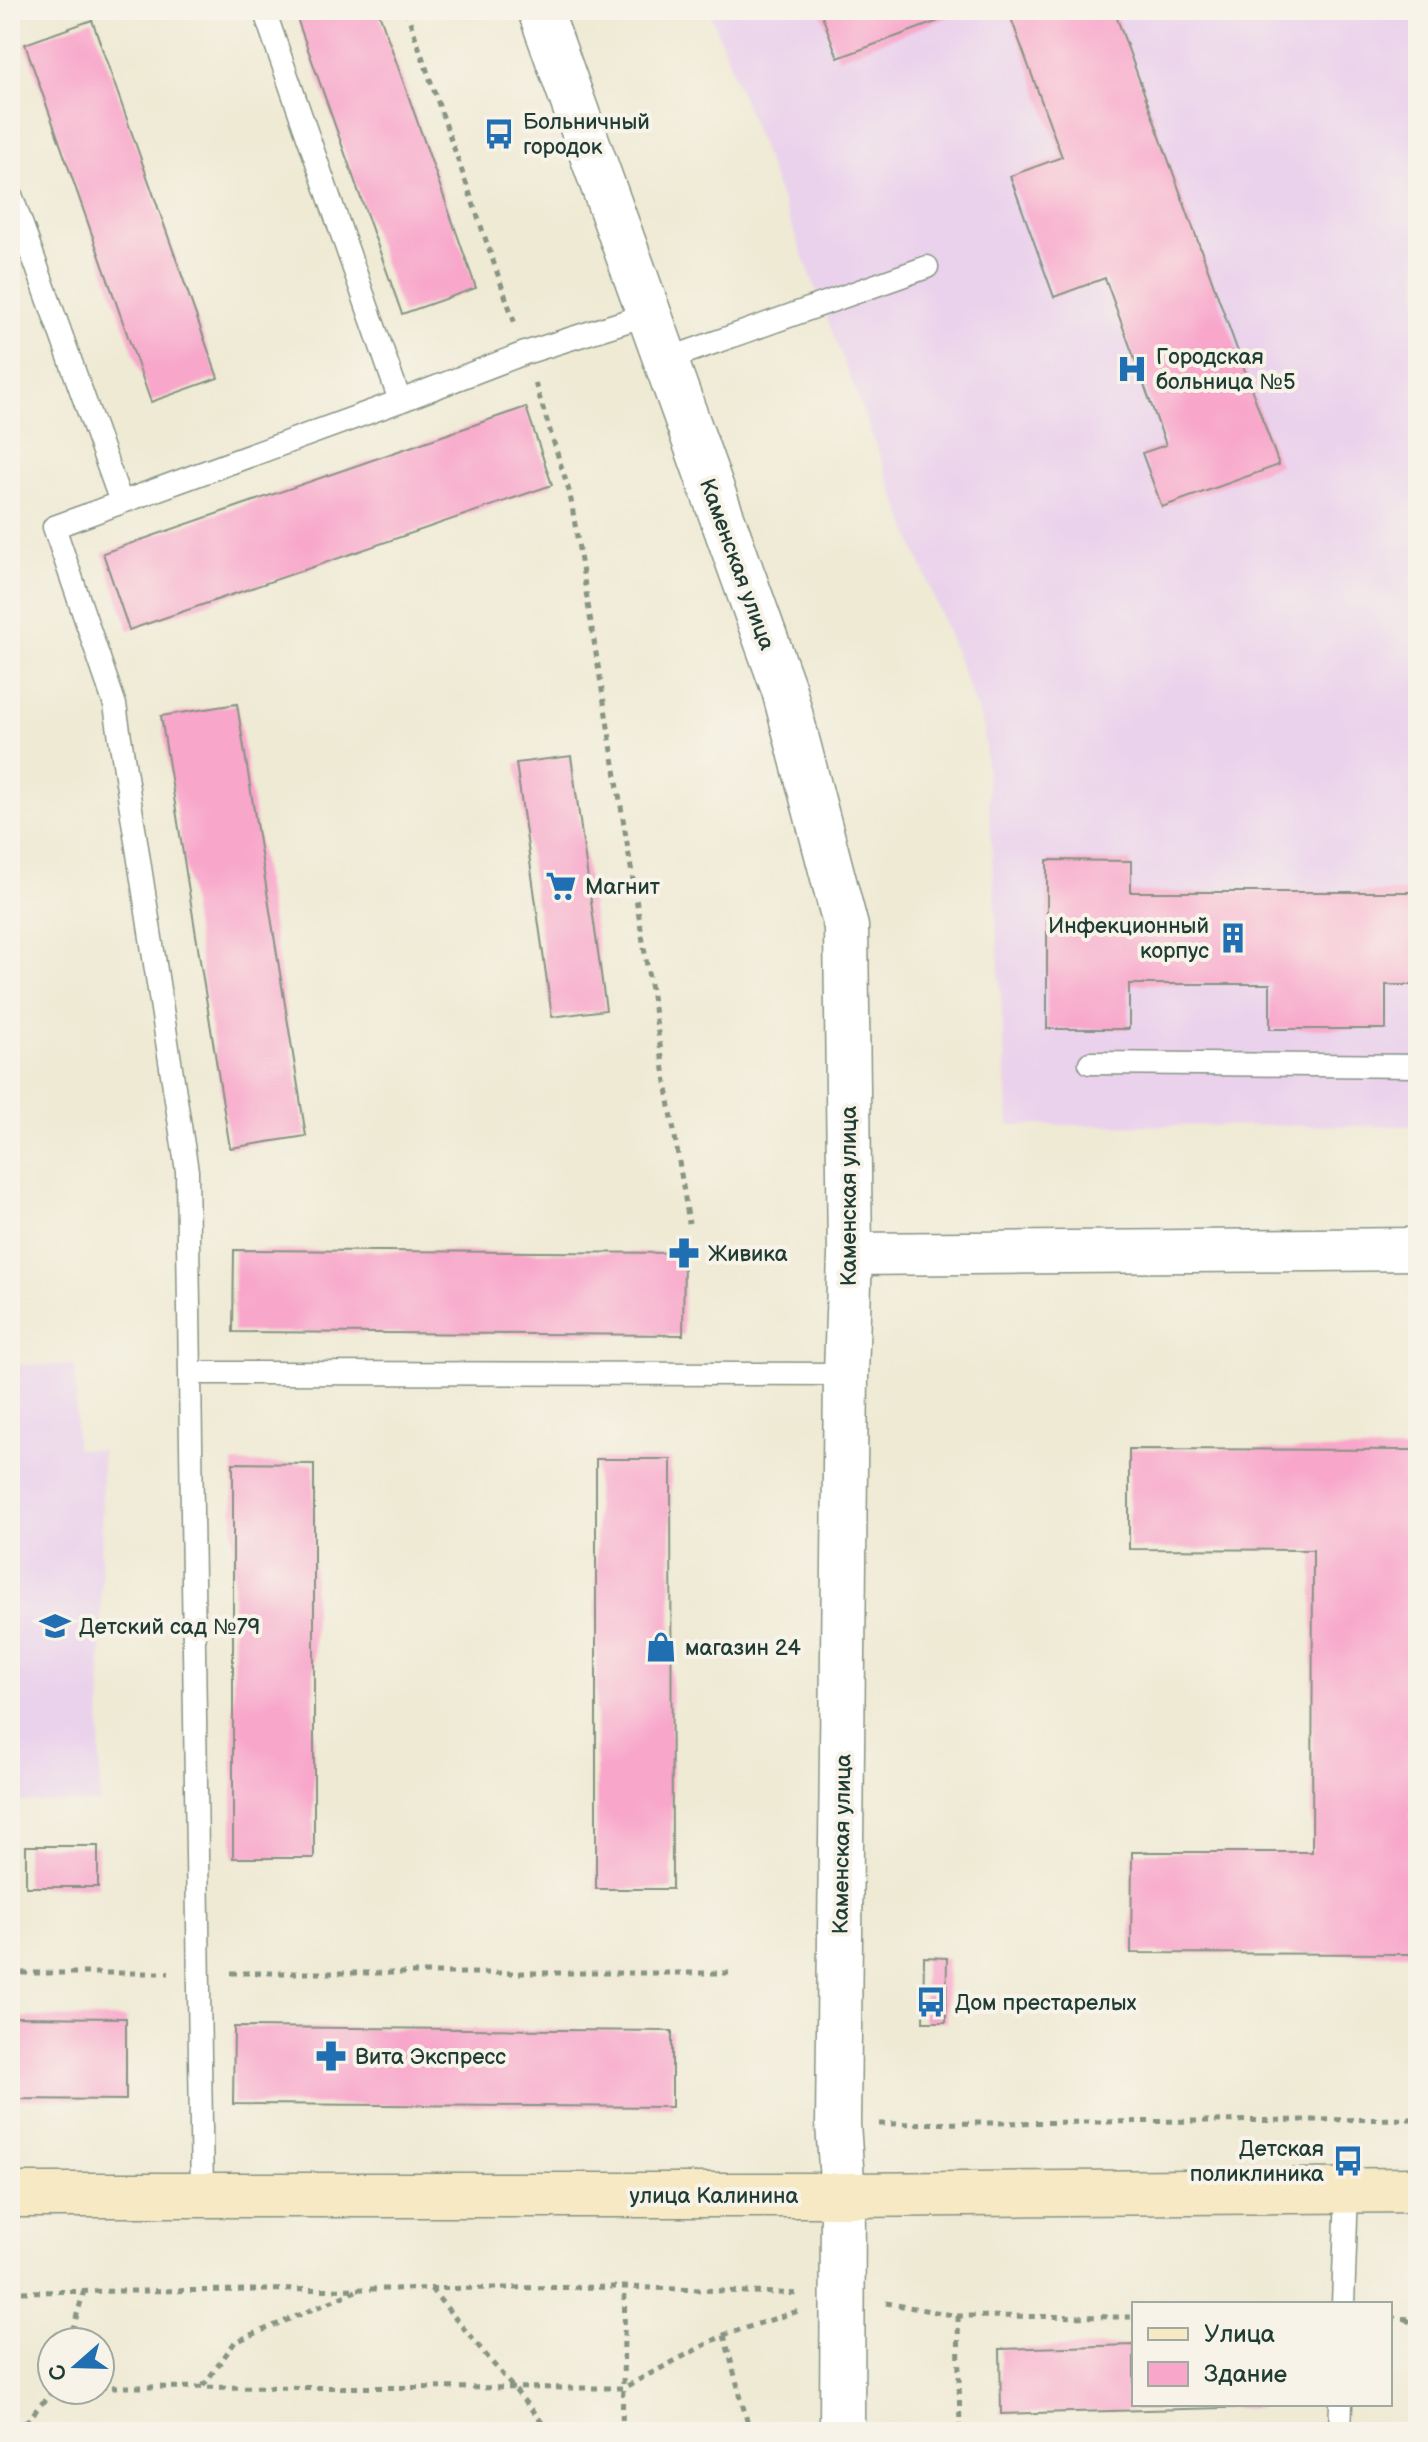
<svg xmlns="http://www.w3.org/2000/svg" width="1428" height="2442" font-family="'Balsamiq Sans',sans-serif">
  <style>
    .built { fill: #ead1ec }
    .building { fill: #f8a6ca }
    .lines { fill: none; stroke-linecap: round; stroke-linejoin: round }
    .service-casing { stroke: #879484; stroke-width: 25 }
    .minor-casing { stroke: #879484; stroke-width: 45 }
    .tertiary-casing { stroke: #879484; stroke-width: 47 }
    .secondary-casing { stroke: #879484; stroke-width: 47 }
    .path { stroke: #879484; stroke-width: 5; stroke-dasharray: 6 6; stroke-linecap: butt }
    .service { stroke: #fff; stroke-width: 22 }
    .minor { stroke: #fff; stroke-width: 42 }
    .tertiary { stroke: #fff; stroke-width: 44 }
    .secondary { stroke: #f6e9c3; stroke-width: 44 }
    .labels { text-anchor: middle; stroke-width: 8; stroke-linejoin: round; paint-order: stroke }
    .poi-label { font-size: 22px; fill: #1f3d34; stroke: #f7f3e8; text-anchor: start }
    .street-label { font-size: 22px; fill: #1f3d34; stroke: #f7f3e8 }
  </style>
  <rect width="100%" height="100%" fill="#f7f3e8"/>
  <filter id="ink" filterUnits="userSpaceOnUse"><feTurbulence type="fractalNoise" baseFrequency=".0125" numOctaves="2"/><feDisplacementMap in="SourceGraphic" scale="16" xChannelSelector="R" yChannelSelector="G"/><feConvolveMatrix kernelMatrix="1 2 1 2 8 2 1 2 1" color-interpolation-filters="sRGB"/></filter>
  <filter id="wash" filterUnits="userSpaceOnUse"><feTurbulence type="fractalNoise" baseFrequency=".006" numOctaves="4" result="noise"/><feDisplacementMap in="SourceGraphic" scale="32" xChannelSelector="R" yChannelSelector="G"/><feGaussianBlur stdDeviation="1.8" result="paint"/><feColorMatrix in="noise" values="0 0 0 0 0 0 0 0 0 0 0 0 0 0 0 0 0 1.4 0 .05"/><feComposite in="paint" operator="in"/></filter>
  <g filter="url(#wash)">
    <rect width="100%" height="100%" fill="#efead4"/>
    <path class="built" d="M709 10H1418V1126L1009 1125 984 728Z
      M10 1365H76V1449L102 1450 100 1803 10 1802Z"/>
    <g id="blocks">
      <path class="building" d="M294 10H378L476 288 402 314Z
        M820 10H968L838 58Z
        M1008 10H1114L1279 465 1162 507 1142 453 1166 445 1105 278 1054 297 1010 176 1062 157Z
        M92 20 218 378 151 402 25 44Z
        M526 407 552 485 129 630 103 553Z
        M237 704 306 1136 230 1148 161 716Z
        M571 756 606 1010 552 1017 516 763Z
        M1047 860 1131 861V892H1418V985H1386V1029H1270V984H1129V1029H1047Z
        M234 1250 684 1253 683 1335 233 1332Z
        M1129 1449 1413 1450V1650H1418V1752H1411V1895L1418 1896V1932L1410 1931 1411 1954 1131 1953 1132 1852H1312L1313 1550 1129 1549Z
        M596 1459H671L672 1889H596Z
        M233 1463 314 1464V1858H233Z
        M26 1846H98V1887H26Z
        M924 1957 947 1958 946 2022H923Z
        M10 2017 126 2018V2100L10 2099Z
        M234 2027 672 2031V2107L233 2104Z
        M1134 2345V2404H1259V2407L1001 2414 1000 2349Z"/>
    </g>
  </g>
  <g filter="url(#ink)">
    <use href="#blocks" fill-opacity="0" stroke="#879484" stroke-width="2"/>
    <g class="lines">
      <g class="service-casing">
        <path id="service" d="M264 10 400 401 525 353 649 314
          M10 192 121 502
          M665 360 927 267
          M1090 1063 1418 1066
          M191 1373 846 1374
          M202 2195 187 1171 115 705 54 527 400 401
          M1343 2304 1347 2190
          M1340 2432 1341 2404"/>
      </g>
      <g class="minor-casing">
        <path id="minor" d="M850 1254 1418 1249"/>
      </g>
      <g class="tertiary-casing">
        <path id="tertiary" d="M540 10 784 690 846 927 850 1254 846 1374 838 2124 843 2195 842 2432"/>
      </g>
      <g class="secondary-casing">
        <path id="secondary" d="M10 2195H843L1418 2190"/>
      </g>
      <path class="path" d="M406 10 515 324
        M535 383 570 494 689 1223
        M10 1973H169
        M231 1973H729
        M879 2124 1418 2119
        M431 2289 550 2432
        M10 2292 625 2287 801 2294
        M886 2303 958 2316 1134 2317
        M958 2316 960 2432
        M1390 2318 1418 2319
        M1405 2319 1418 2327
        M724 2335 750 2432
        M69 2342 84 2291
        M203 2386 235 2342 356 2291
        M100 2387 623 2388 724 2335 798 2311
        M18 2432 53 2390
        M622 2432 625 2287"/>
      <use href="#service" class="service"/>
      <use href="#minor" class="minor"/>
      <use href="#tertiary" class="tertiary"/>
      <use href="#secondary" class="secondary"/>
    </g>
  </g>
  <defs>
    <g id="bus-bare" transform="scale(2.4)"><path d="M-5-6H5V4H4V6H2V4H-2V6H-4V4H-5ZM-3.5-4V0h7V-4ZM-3.5 1.2v1.5H-2V1.2ZM2 1.2v1.5H3.5V1.2Z" fill="#1f6fb2" stroke="#f7f3e8" stroke-width="2.5" paint-order="stroke"/></g>
    <g id="hospital-bare" transform="scale(2.4)"><path d="M-5-5h3v3.5h4V-5h3V5h-3V1.5h-4V5h-3Z" fill="#1f6fb2" stroke="#f7f3e8" stroke-width="2.5" paint-order="stroke"/></g>
    <g id="supermarket-bare" transform="scale(2.4)"><path d="M-6-5.5h2.5l.6 2H6L4.5 2H-2.5L-4.4-4H-6ZM-1.5 3.2a1.3 1.3 0 1 0 .1 0ZM3 3.2a1.3 1.3 0 1 0 .1 0Z" fill="#1f6fb2" stroke="#f7f3e8" stroke-width="2.5" paint-order="stroke"/></g>
    <g id="building-bare" transform="scale(2.4)"><path d="M-4-6H4V6H1V3H-1V6H-4ZM-2.5-4.3h1.7v1.8h-1.7ZM.8-4.3h1.7v1.8H.8ZM-2.5-1h1.7V.8h-1.7ZM.8-1h1.7V.8H.8Z" fill="#1f6fb2" stroke="#f7f3e8" stroke-width="2.5" paint-order="stroke"/></g>
    <g id="pharmacy-bare" transform="scale(2.4)"><path d="M-2-6h4v4h4v4h-4v4h-4v-4h-4v-4h4Z" fill="#1f6fb2" stroke="#f7f3e8" stroke-width="2.5" paint-order="stroke"/></g>
    <g id="school-bare" transform="scale(2.4)"><path d="M0-5L7-2L0 1L-7-2ZM-4 1L0 2.5L4 1V4Q0 6-4 4Z" fill="#1f6fb2" stroke="#f7f3e8" stroke-width="2.5" paint-order="stroke"/></g>
    <g id="shop-bare" transform="scale(2.4)"><path d="M-5-2.5h2.3a2.7 3.5 0 0 1 5.4 0H5L5.5 6h-11ZM-1.5-2.5h3a1.5 2.3 0 0 0-3 0Z" fill="#1f6fb2" stroke="#f7f3e8" stroke-width="2.5" paint-order="stroke"/></g>
  </defs>
  <g fill-rule="evenodd">
    <use href="#bus-bare" x="499" y="134"/>
    <use href="#hospital-bare" x="1132" y="369"/>
    <use href="#supermarket-bare" x="561" y="886"/>
    <use href="#building-bare" x="1233" y="938"/>
    <use href="#pharmacy-bare" x="684" y="1253"/>
    <use href="#school-bare" x="55" y="1626"/>
    <use href="#shop-bare" x="661" y="1647"/>
    <use href="#bus-bare" x="931" y="2002"/>
    <use href="#pharmacy-bare" x="331" y="2056"/>
    <use href="#bus-bare" x="1348" y="2161"/>
  </g>
  <g class="labels">
    <g class="poi-label">
      <text x="523" y="129">Больничный<tspan x="523" dy="25">городок</tspan></text>
      <text x="1156" y="364">Городская<tspan x="1156" dy="25">больница №5</tspan></text>
      <text x="585" y="894">Магнит</text>
      <text x="1209" y="933" text-anchor="end">Инфекционный<tspan x="1209" dy="25">корпус</tspan></text>
      <text x="708" y="1261">Живика</text>
      <text x="79" y="1634">Детский сад №79</text>
      <text x="685" y="1655">магазин 24</text>
      <text x="955" y="2010">Дом престарелых</text>
      <text x="355" y="2064">Вита Экспресс</text>
      <text x="1324" y="2156" text-anchor="end">Детская<tspan x="1324" dy="25">поликлиника</tspan></text>
    </g>
    <g class="street-label">
      <text transform="translate(738 564) rotate(70)" y="8">Каменская улица</text>
      <text transform="translate(848 1196) rotate(-90)" y="8">Каменская улица</text>
      <text transform="translate(841 1844) rotate(-89)" y="8">Каменская улица</text>
      <text x="714" y="2203">улица Калинина</text>
    </g>
  </g>
  <rect width="1428" height="2442" fill="none" stroke="#f7f3e8" stroke-width="40"/>
  <rect x="1132" y="2302" width="260" height="104" fill="#f7f3e8" stroke="#a1aaa0" stroke-width="2"/>
  <rect x="1148" y="2328" width="40" height="12" fill="#f6e9c3" stroke="#a1aaa0" stroke-width="2"/>
  <text x="1204" y="2342" font-size="24" fill="#1f3d34">Улица</text>
  <rect x="1148" y="2362" width="40" height="24" fill="#f8a6ca" stroke="#a1aaa0" stroke-width="2"/>
  <text x="1204" y="2382" font-size="24" fill="#1f3d34">Здание</text>
  <g transform="translate(76 2366) rotate(250)"><circle r="38" fill="#f7f3e8" stroke="#a1aaa0" stroke-width="2"/>
  <path d="M0-6L14 30L0 20L-14 30Z" fill="#1f6fb2"/>
  <text y="-12" font-size="22" font-weight="bold" text-anchor="middle" fill="#1f3d34">С</text>
  </g>
</svg>
